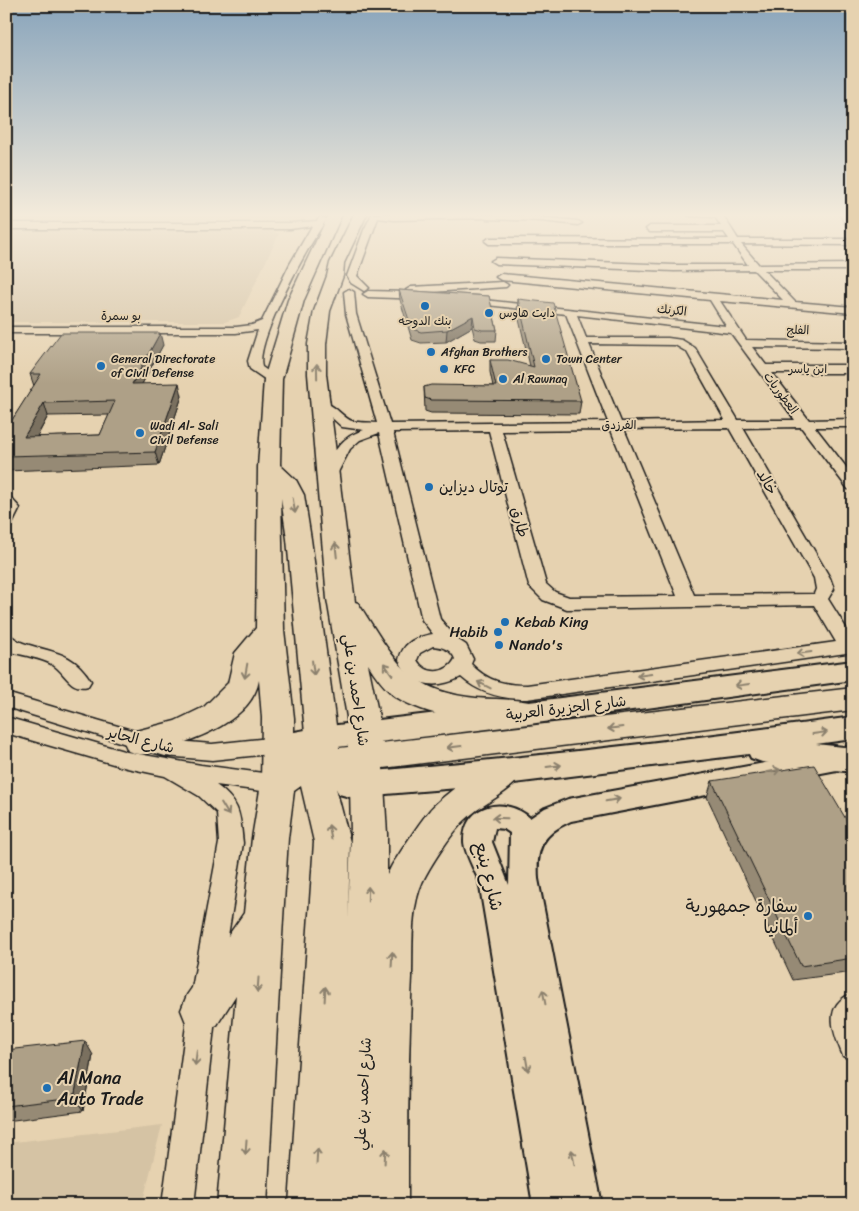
<svg xmlns="http://www.w3.org/2000/svg" width="859" height="1211" font-family="Sriracha,'Playpen Sans Arabic',sans-serif">
  <style>
    .built { fill: #d5c3a4 }
    .lines { fill: none; stroke-linecap: round; stroke-linejoin: round }
    .minor-casing { stroke: #1c1c1c; stroke-width: 3 }
    .tertiary-casing { stroke: #1c1c1c; stroke-width: 4 }
    .secondary-casing { stroke: #1c1c1c; stroke-width: 4 }
    .primary-casing { stroke: #1c1c1c; stroke-width: 3 }
    .minor { fill: #e6d2b0; fill-rule: evenodd }
    .tertiary { fill: #e6d2b0; fill-rule: evenodd }
    .secondary { fill: #e6d2b0; fill-rule: evenodd }
    .primary { fill: #e6d2b0; fill-rule: evenodd }
    .wall { fill: #968a74; stroke: #1c1c1c; fill-rule: evenodd }
    .shaded-wall { fill: #7a705e; stroke: #1c1c1c }
    .building { fill: #aea087; stroke: #1c1c1c; fill-rule: evenodd }
    .oneway { stroke: #8b806d }
    .poi-dot { fill: #1f6fb2; stroke: #e6d2b0; stroke-width: 2 }
    .labels { text-anchor: middle; stroke-width: 4; stroke-linejoin: round; paint-order: stroke }
    .far-street-label { font-size: 12px; fill: #1c1c1c; stroke: #e6d2b0 }
    .far-poi-label { font-size: 12px; fill: #1c1c1c; stroke: #e6d2b0; text-anchor: start }
    .street-label { font-size: 15px; fill: #1c1c1c; stroke: #e6d2b0 }
    .poi-label { font-size: 15px; fill: #1c1c1c; stroke: #e6d2b0; text-anchor: start }
    .near-street-label { font-size: 18px; fill: #1c1c1c; stroke: #e6d2b0 }
    .near-poi-label { font-size: 18px; fill: #1c1c1c; stroke: #e6d2b0; text-anchor: end }
  </style>
  <rect width="100%" height="100%" fill="#e6d2b0"/>
  <filter id="ink" filterUnits="userSpaceOnUse"><feTurbulence type="fractalNoise" baseFrequency=".02" numOctaves="2"/><feDisplacementMap in="SourceGraphic" scale="10" xChannelSelector="R" yChannelSelector="G"/><feConvolveMatrix kernelMatrix="1 2 1 2 8 2 1 2 1" color-interpolation-filters="sRGB"/></filter>
  <g filter="url(#ink)">
    <path class="built" d="M6 214H313L305 220H6Z
      M6 231H272L279 234 239 317 225 322H6Z
      M162 1125 142 1205H6V1143Z"/>
    <g class="lines">
      <g class="minor-casing">
        <path id="minor" d="M372 214C441 214 509 213 578 221L582 223 578 225 541 221 487 219 483 218 394 220 378 218 357 276 369 288 364 291 351 283 347 276 364 230Z
          M686 214H722L738 239H853V245L741 244 759 265 853 264V270H764L795 302 853 307V313L720 301 746 340 853 342V348L752 347 766 365H853V373H772L809 420 853 419V427H815L853 476V490L848 489 801 427 743 428 830 578 834 589 828 599 853 639V652L527 699C502 699 480 694 461 677 436 690 411 687 399 660 403 642 416 637 433 634L422 620 379 433 360 440 350 449 334 480H324L322 477C332 455 339 437 364 430L342 427 331 417 314 406 316 403C332 399 340 416 352 421 359 423 369 422 377 423L346 314 344 292 349 289 354 292 356 314 390 424 608 422 566 314 469 303 464 300 465 298 726 326 710 300 501 280 496 277 501 274 783 300 754 270 674 271 496 264 491 261 496 258 674 265H748L733 244H489L485 241 489 238 729 239 724 232H650L646 229 650 226H721L715 217 690 216ZM577 315 731 333 795 420H738L695 348 682 340 668 338H586ZM589 344 675 345 687 352 725 420 621 422ZM729 428 814 578 816 589 814 594 694 595 624 429ZM611 430 677 596 569 597 555 592 546 584 502 431ZM489 431 529 586 543 600 567 609 814 605 836 642 527 685C504 685 487 681 471 664L473 659 466 645 457 639 440 619 393 432ZM433 646C443 647 451 649 455 659 447 674 426 676 417 660L420 653Z
          M840 214H848L853 223V233L849 231Z
          M320 217 327 219C310 242 254 342 262 367L279 379 277 382H269L250 369 248 361 258 330 236 333H6V327H236L252 325 262 321 290 264 312 226 290 229H6V223H290L317 221Z
          M503 282 508 285 506 287 416 293 427 294V298L423 299 368 297 363 294 368 291 409 292 406 290 411 287Z
          M6 497 11 498 20 508 11 526 6 528Z
          M6 634C13 636 17 641 23 643 52 653 73 651 91 681L88 686C70 691 66 673 53 665 43 658 20 655 7 651Z
          M6 693 165 740 212 744 279 737 286 739 289 745 286 751 279 753 212 760 165 756 6 707Z
          M6 717 127 752 201 765 278 775 286 778 289 784 286 790 278 793 216 785C241 803 240 815 243 843L216 1010 194 1205H162L188 1010 219 843 217 813 199 796 165 776 127 768 6 733Z
          M853 993V1060L843 1056C833 1032 822 1005 853 993Z"/>
      </g>
      <g class="tertiary-casing">
        <path id="tertiary" d="M828 753 837 756 841 763 837 770 571 821C542 834 536 848 538 879L602 1205H533L479 881C475 871 464 851 464 841 464 803 506 796 530 818L545 808 568 799 797 757ZM495 828 504 829 510 833 509 885 492 842Z"/>
      </g>
      <g class="secondary-casing">
        <path id="secondary" d="M853 661V680L529 724 321 749 279 756 268 753 264 745 268 737 321 727 529 702Z
          M853 717V739L816 744 853 748V772L762 762 751 758 749 754 506 784 350 797 339 794 334 785 339 776 350 773C518 759 685 740 853 717Z"/>
      </g>
      <g class="primary-casing">
        <path id="primary" d="M329 214H342L304 300 282 379 280 465 296 480 304 495 311 539 339 748 348 747 347 717 327 599 308 374V344L314 311 327 276 330 263 354 214H367L344 263 343 276 330 311 326 344V374L355 602 358 603C393 656 405 691 476 698 497 700 519 698 540 705L545 713 540 721C506 732 421 717 392 694 383 686 375 675 368 664L379 717 381 743 853 688V710L383 768 387 834V875L392 865C404 847 416 827 430 810 440 798 491 758 507 759 510 759 515 761 518 763L523 772C513 792 482 803 465 820 453 831 429 867 422 883 410 911 413 946 412 977 408 1053 408 1129 408 1205H289L314 842 301 786 294 791 288 838 283 919 267 1205H217L236 995 217 1025 202 1031 187 1025 181 1010 187 995 244 913 252 838 261 784 262 718 259 680C252 720 196 740 162 749 156 750 146 755 140 754 136 754 132 752 128 751L124 742 128 733 175 721 204 707 228 683 235 653 256 628 258 467 264 379 288 300ZM281 498 287 539 306 744 294 742V718L284 630ZM350 785 351 834 348 919 350 842 336 788Z"/>
      </g>
      <use href="#minor" class="minor"/>
      <use href="#tertiary" class="tertiary"/>
      <use href="#secondary" class="secondary"/>
      <use href="#primary" class="primary"/>
    </g>
    <path class="wall" d="M399 290 489 296 497 330 496 341H481L475 339 472 327 446 342 421 343 412 340 400 300Z
      M518 299 581 401 579 414 431 413 425 411 424 387 493 386 490 372V360L530 366 517 311Z
      M163 345 142 384 182 396 159 465 6 471V421L12 420 34 386 30 374ZM109 415 100 435 37 437 48 416Z
      M712 781 853 831V972L793 980 707 797Z
      M6 1050 93 1055 83 1111 6 1121Z"/>
    <path class="shaded-wall" d="M473 316 472 327 446 342 447 330Z
      M160 333 163 345 135 397 132 384Z
      M179 383 182 396 159 465 155 452Z
      M44 403 48 416 29 451 24 437Z
      M85 1041 93 1055 83 1111 74 1098Z"/>
    <path class="building" d="M399 290 489 296 497 330H482L475 328 473 316 447 330 421 332 412 329Z
      M518 299 553 303 581 401 431 400 425 398 424 387 431 385 496 386 490 360H508L534 367Z
      M61 333H160L132 384 179 383 155 452 6 456V421L7 420H12L41 374H30ZM115 401 100 435 24 437 44 403Z
      M814 765 853 831V958L801 966 712 781Z
      M85 1041 74 1098 6 1106V1050Z"/>
    <defs><path id="oneway-shaft" d="M-6 0H5M1.5-3L5.5 0L1.5 3" fill="none" stroke-width="1.6" stroke-linecap="round" stroke-linejoin="round" transform="scale(1.25)"/></defs>
    <g class="oneway">
      <use href="#oneway-shaft" transform="translate(317 371) rotate(-91)"/>
      <use href="#oneway-shaft" transform="translate(294 506) rotate(81)"/>
      <use href="#oneway-shaft" transform="translate(336 550) rotate(-96)"/>
      <use href="#oneway-shaft" transform="translate(804 653) rotate(172)"/>
      <use href="#oneway-shaft" transform="translate(313 668) rotate(83)"/>
      <use href="#oneway-shaft" transform="translate(388 669) rotate(-126)"/>
      <use href="#oneway-shaft" transform="translate(246 671) rotate(100)"/>
      <use href="#oneway-shaft" transform="translate(644 675) rotate(172)"/>
      <use href="#oneway-shaft" transform="translate(484 685) rotate(-153)"/>
      <use href="#oneway-shaft" transform="translate(742 685) rotate(172)"/>
      <use href="#oneway-shaft" transform="translate(615 728) rotate(173)"/>
      <use href="#oneway-shaft" transform="translate(820 733) rotate(-8)"/>
      <use href="#oneway-shaft" transform="translate(454 747) rotate(173)"/>
      <use href="#oneway-shaft" transform="translate(554 766) rotate(-7)"/>
      <use href="#oneway-shaft" transform="translate(773 771) rotate(-11)"/>
      <use href="#oneway-shaft" transform="translate(613 800) rotate(-10)"/>
      <use href="#oneway-shaft" transform="translate(225 809) rotate(59)"/>
      <use href="#oneway-shaft" transform="translate(500 818) rotate(-178)"/>
      <use href="#oneway-shaft" transform="translate(330 832) rotate(-101)"/>
      <use href="#oneway-shaft" transform="translate(368 894) rotate(-89)"/>
      <use href="#oneway-shaft" transform="translate(392 959) rotate(-87)"/>
      <use href="#oneway-shaft" transform="translate(258 985) rotate(94)"/>
      <use href="#oneway-shaft" transform="translate(325 994) rotate(-87)"/>
      <use href="#oneway-shaft" transform="translate(544 997) rotate(-101)"/>
      <use href="#oneway-shaft" transform="translate(196 1058) rotate(97)"/>
      <use href="#oneway-shaft" transform="translate(527 1064) rotate(80)"/>
      <use href="#oneway-shaft" transform="translate(246 1147) rotate(94)"/>
      <use href="#oneway-shaft" transform="translate(317 1156) rotate(-87)"/>
      <use href="#oneway-shaft" transform="translate(385 1156) rotate(-87)"/>
      <use href="#oneway-shaft" transform="translate(573 1157) rotate(-101)"/>
    </g>
  </g>
  <linearGradient id="sky" x2="0" y2="1"><stop stop-color="#88a4bb"/><stop offset="0.56" stop-color="#f4ebdb"/><stop offset="1" stop-color="#f4ebdb" stop-opacity="0"/></linearGradient>
  <rect width="859" height="384" fill="url(#sky)"/>
  <g class="poi-dot">
    <circle cx="425" cy="306" r="5"/>
    <circle cx="489" cy="313" r="5"/>
    <circle cx="431" cy="352" r="5"/>
    <circle cx="546" cy="359" r="5"/>
    <circle cx="101" cy="366" r="5"/>
    <circle cx="444" cy="369" r="5"/>
    <circle cx="503" cy="379" r="5"/>
    <circle cx="140" cy="433" r="5"/>
    <circle cx="429" cy="487" r="5"/>
    <circle cx="505" cy="622" r="5"/>
    <circle cx="498" cy="632" r="5"/>
    <circle cx="499" cy="645" r="5"/>
    <circle cx="808" cy="916" r="5"/>
    <circle cx="47" cy="1088" r="5"/>
  </g>
  <g class="labels">
    <g class="far-street-label">
      <text transform="translate(672 310) rotate(6)" y="4">الكرنك</text>
      <text x="121" y="320">بو سمرة</text>
      <text transform="translate(798 330) rotate(1)" y="4">الفلج</text>
      <text x="808" y="373">ابن ياسر</text>
      <text transform="translate(781 393) rotate(53)" y="4">العطوريات</text>
      <text x="619" y="429">الفرزدق</text>
    </g>
    <g class="far-poi-label">
      <text x="499" y="317">دايت هاوس</text>
      <text x="425" y="325" text-anchor="middle">بنك الدوحه</text>
      <text x="441" y="356">Afghan Brothers</text>
      <text x="111" y="363">General Directorate<tspan x="111" dy="14">of Civil Defense</tspan></text>
      <text x="556" y="363">Town Center</text>
      <text x="454" y="373">KFC</text>
      <text x="513" y="383">Al Rawnaq</text>
      <text x="150" y="430">Wadi Al- Sali<tspan x="150" dy="14">Civil Defense</tspan></text>
    </g>
    <g class="street-label">
      <text transform="translate(767 482) rotate(60)" y="5">خالد</text>
      <text transform="translate(520 522) rotate(75)" y="5">طارق</text>
      <text transform="translate(356 690) rotate(82)" y="5">شارع احمد بن علي</text>
      <text transform="translate(566 708) rotate(-7)" y="5">شارع الجزيرة العربية</text>
      <text transform="translate(141 740) rotate(14)" y="5">شارع الحاير</text>
      <text transform="translate(363 1094) rotate(-87)" y="5">شارع احمد بن علي</text>
    </g>
    <g class="poi-label">
      <text x="439" y="492">توتال ديزاين</text>
      <text x="515" y="627">Kebab King</text>
      <text x="488" y="637" text-anchor="end">Habib</text>
      <text x="509" y="650">Nando's</text>
    </g>
    <g class="near-street-label">
      <text transform="translate(489 876) rotate(76)" y="6">شارع ينبع</text>
    </g>
    <g class="near-poi-label">
      <text x="798" y="912">سفارة جمهورية<tspan x="798" dy="21">ألمانيا</tspan></text>
      <text x="57" y="1084" text-anchor="start">Al Mana<tspan x="57" dy="21">Auto Trade</tspan></text>
    </g>
  </g>
  <rect width="859" height="1211" fill="none" stroke="#e6d2b0" stroke-width="25"/>
  <rect x="12" y="12" width="834" height="1186" fill="none" stroke="#1c1c1c" stroke-width="2" filter="url(#ink)"/>
</svg>
